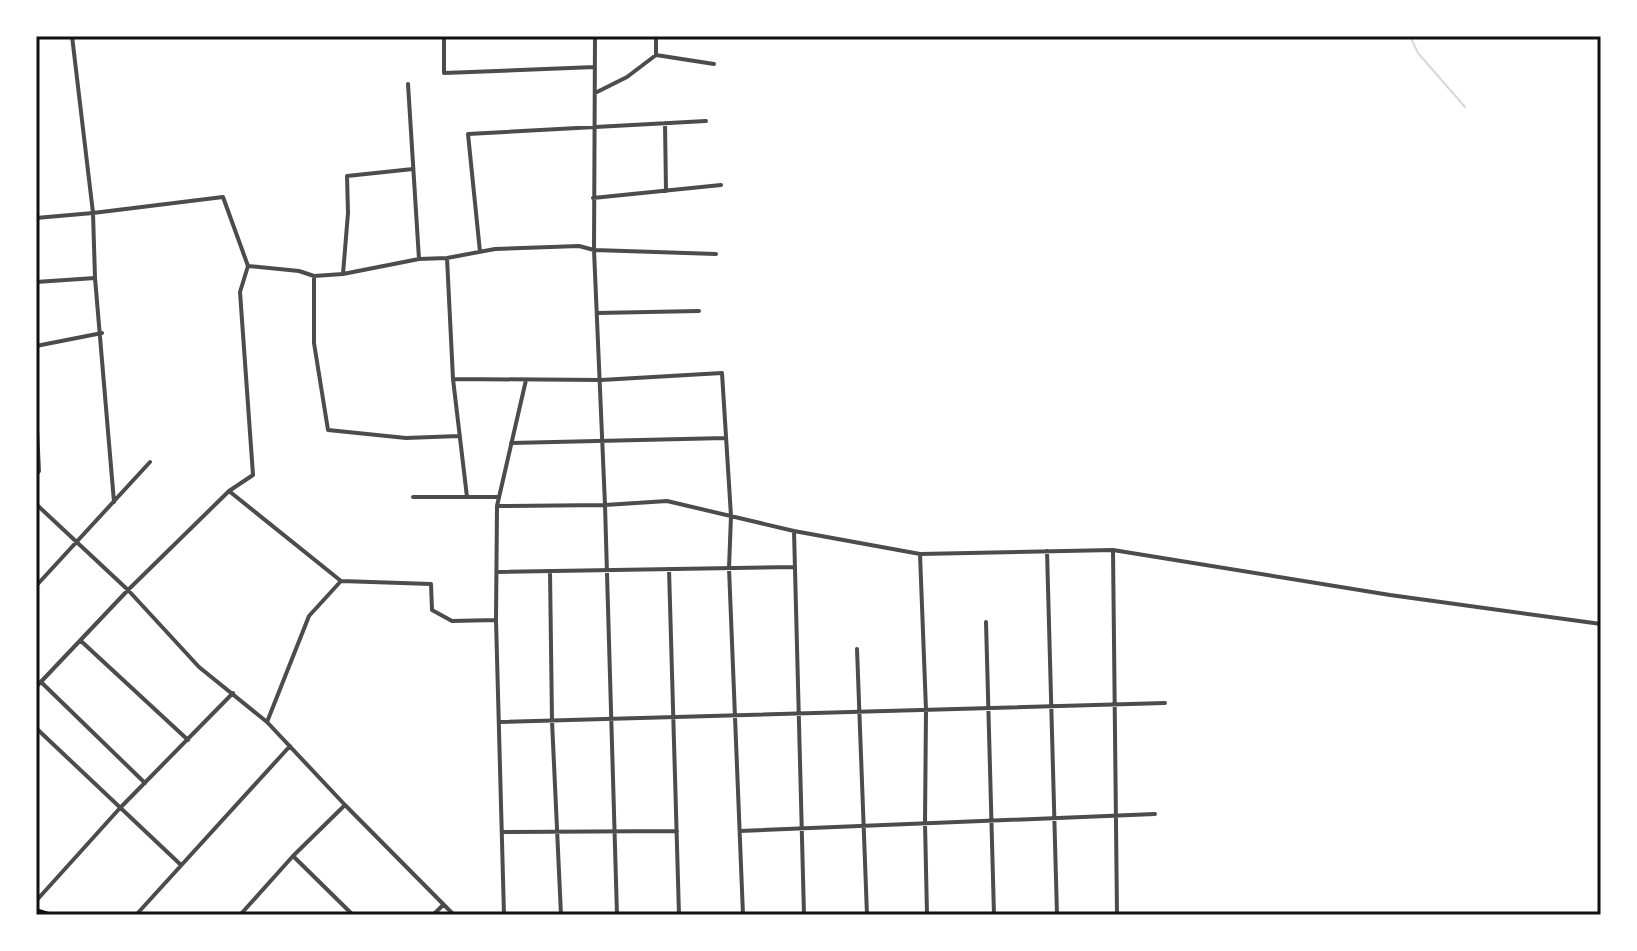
<svg xmlns="http://www.w3.org/2000/svg" width="1637" height="951" font-family="Poppins,sans-serif">
  <style>
    .lines { fill: none; stroke-linecap: round; stroke-linejoin: round }
    .stream { stroke: #d9d9d9; stroke-width: 2 }
    .minor { stroke: #4c4c4c; stroke-width: 4 }
    .primary { stroke: #111; stroke-width: 6 }
    .neatline { fill: none; stroke: #111; stroke-width: 3 }
  </style>
  <rect width="100%" height="100%" fill="#fff"/>
  <g class="lines">
    <path class="stream" d="M1410 36 1418 53 1465 107"/>
    <path class="minor" d="M444 36V73L595 67
      M595 36 594 250 605 505 617 915
      M656 55V36
      M408 84 419 259
      M595 93 627 77 656 55 714 64
      M665 123 666 191
      M593 198 721 185
      M36 218 93 213 95 278 114 502
      M480 252 468 134 706 121
      M447 258 453 379 467 497
      M248 266 299 271 314 276 343 274 419 259 447 258 495 249 579 246 594 250 716 254
      M343 274 348 213 347 176 413 169
      M314 276V343L328 430 406 438 459 436
      M36 282 95 278
      M597 313 699 311
      M36 346 102 333
      M453 379 601 380 722 373 731 516 729 568 743 915
      M36 409 39 471 36 475
      M511 443 726 438
      M229 491 341 581
      M413 497H499
      M36 504 128 590 199 667 267 722 345 805 454 915
      M497 506 605 505 667 501 794 531 920 554 1113 550 1390 595 1601 624
      M794 531 804 915
      M1113 550 1117 915
      M1047 551 1057 915
      M920 554 926 710 925 823 927 915
      M669 569 679 915
      M550 571 552 721 561 915
      M497 572 794 567
      M36 586 150 462
      M986 622 994 915
      M81 641 188 740
      M857 649 867 915
      M41 682 145 783
      M36 687 128 590 229 491 253 475 240 292 248 266 223 197 93 213 72 36
      M267 722 309 616 341 581 431 584 432 610 452 621 496 620
      M499 722 1165 703
      M36 728 181 865
      M740 831 1155 814
      M502 832 677 831
      M293 856 353 915
      M36 901 120 808 233 693
      M136 915 290 746
      M240 915 293 856 345 805
      M433 915 443 905
      M504 915 496 620 497 506 526 380"/>
    <path class="primary" d="M36 911 49 915"/>
  </g>
  <rect width="1637" height="951" fill="none" stroke="#ffffff" stroke-width="76"/>
  <rect x="38" y="38" width="1561" height="875" class="neatline"/>
</svg>
